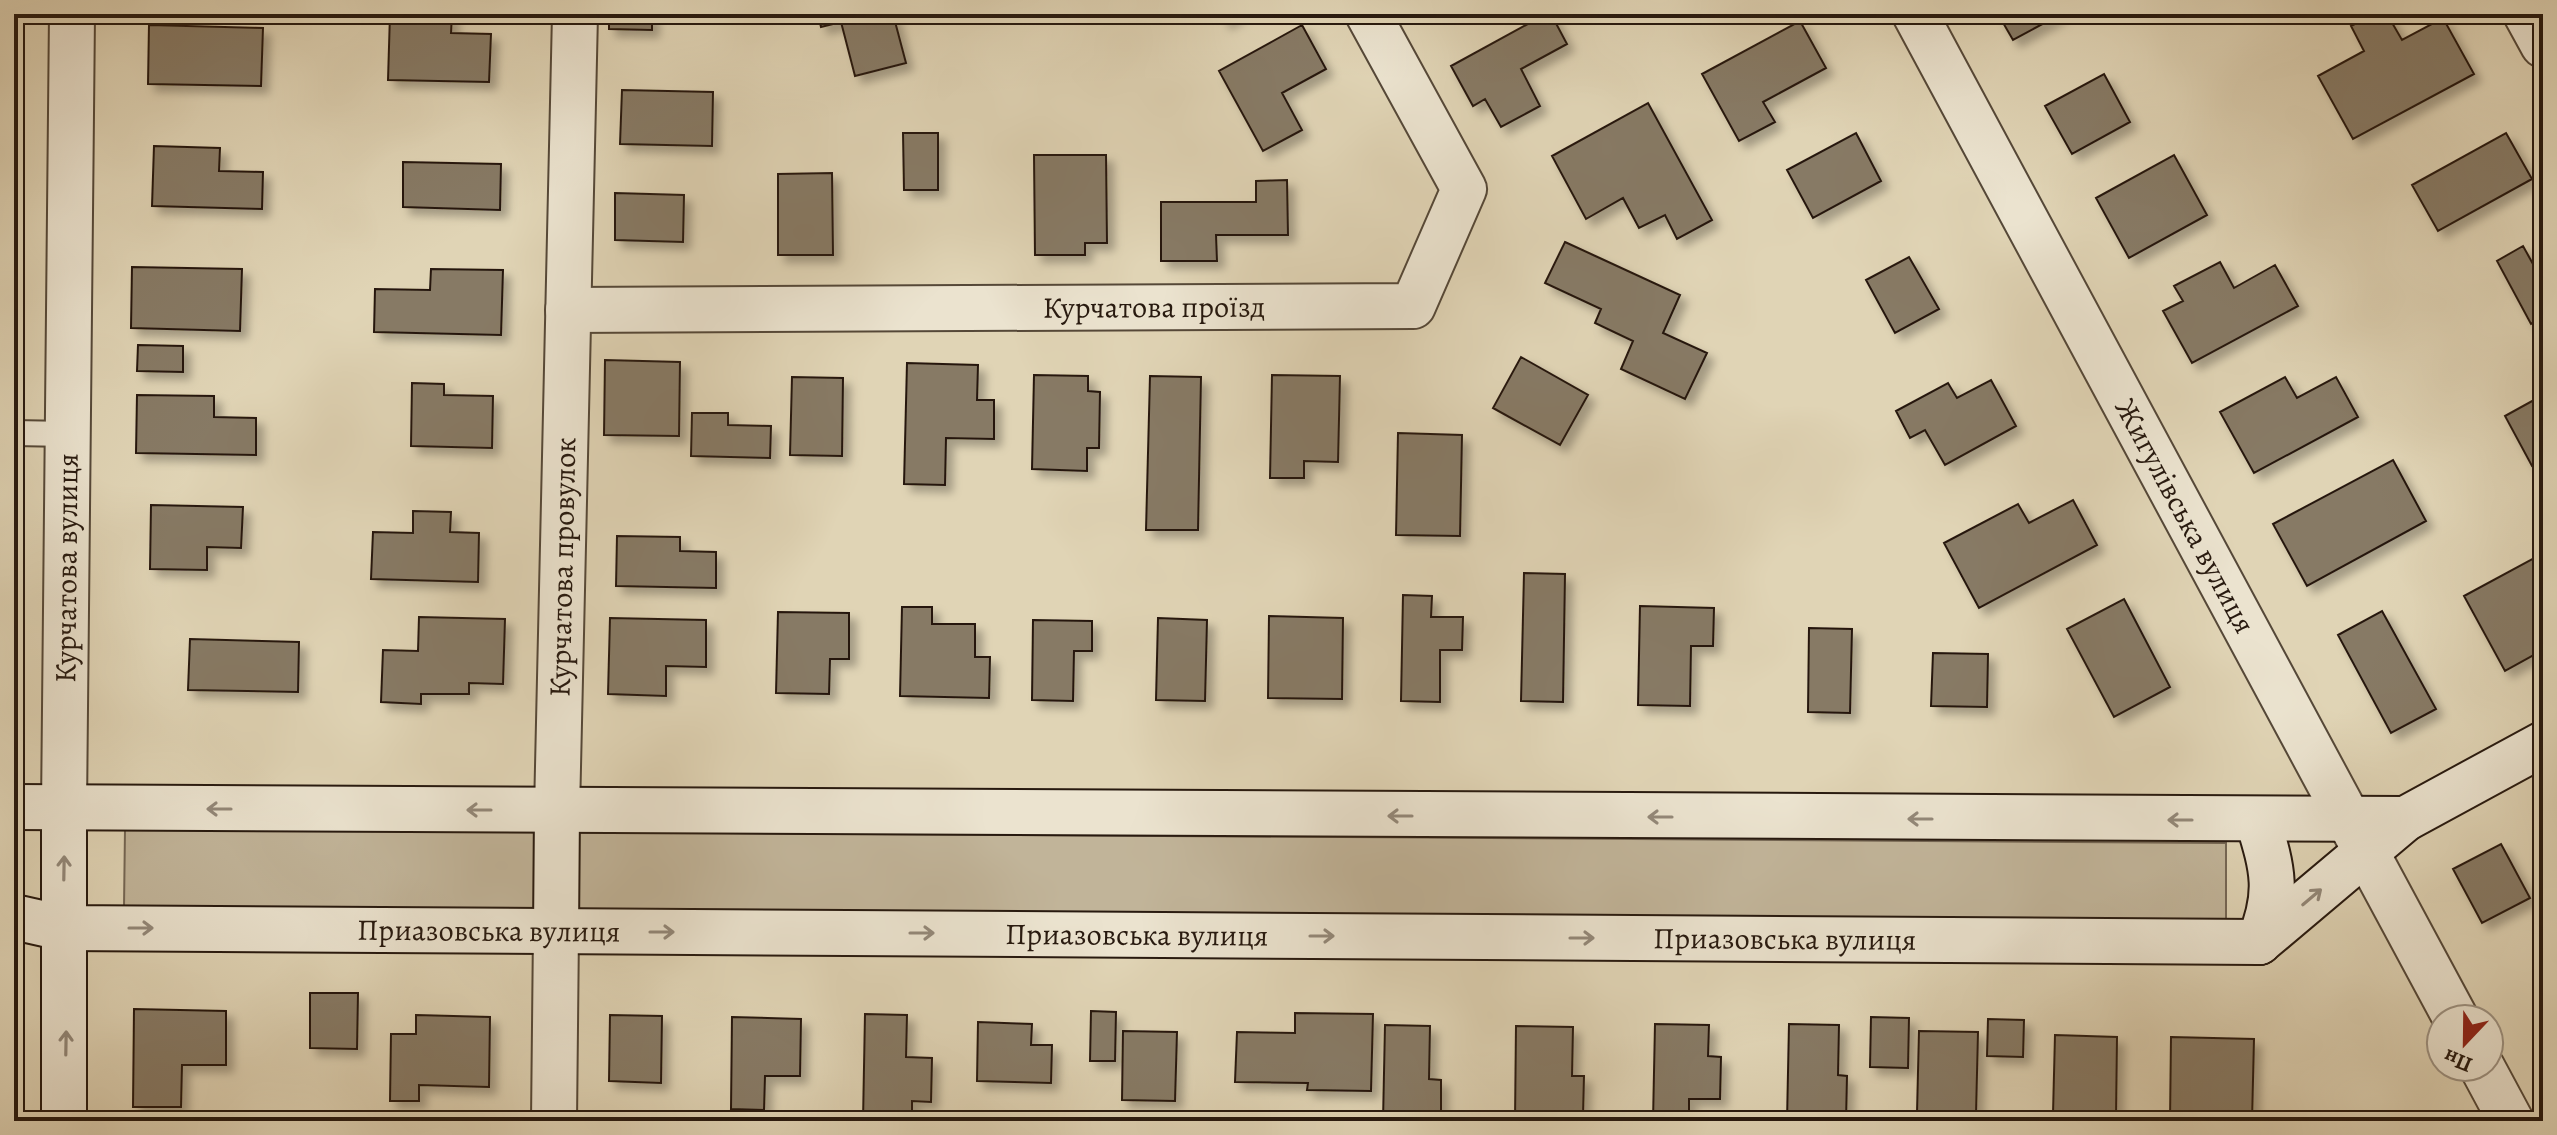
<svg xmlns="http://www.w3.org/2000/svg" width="2557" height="1135" font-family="Alegreya,serif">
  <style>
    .green { fill: #c1b499; stroke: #746654; stroke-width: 2 }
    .building { fill: #877a65; stroke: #27190f; stroke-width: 2; filter: url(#shadow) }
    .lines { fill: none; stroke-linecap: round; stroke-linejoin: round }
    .lane-casing { stroke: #554838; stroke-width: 28 }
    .street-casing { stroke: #554838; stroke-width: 48 }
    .secondary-casing { stroke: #27190f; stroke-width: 48 }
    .lane { stroke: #ebe3cf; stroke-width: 24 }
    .street { stroke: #ebe3cf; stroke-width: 44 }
    .secondary { stroke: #ebe3cf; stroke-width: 44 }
    .oneway { stroke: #938879 }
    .labels { text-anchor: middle; stroke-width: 6; stroke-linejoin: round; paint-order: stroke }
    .street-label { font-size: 30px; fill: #27190f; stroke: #ebe3cf }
  </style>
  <defs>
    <filter id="shadow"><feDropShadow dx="7" dy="7" stdDeviation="4" flood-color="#0004"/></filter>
  </defs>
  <rect width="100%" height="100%" fill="#e0d4b5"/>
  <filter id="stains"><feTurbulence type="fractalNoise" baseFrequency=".0025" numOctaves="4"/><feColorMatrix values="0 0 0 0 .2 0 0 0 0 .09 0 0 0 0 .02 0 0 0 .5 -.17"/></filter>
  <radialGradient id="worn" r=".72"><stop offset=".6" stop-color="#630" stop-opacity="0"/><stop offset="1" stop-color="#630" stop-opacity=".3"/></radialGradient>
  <path class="green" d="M125 829 536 832 535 910 124 907Z
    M578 832 2226 843V921L578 910Z"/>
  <path class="building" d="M390 14H452L451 33 491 34 489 82 388 80Z
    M609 14H652V30L609 29Z
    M818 14H893L906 63 855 76 841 22 821 27Z
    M1220 14H1238L1224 22Z
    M1546 14H1551L1567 44 1521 69 1540 106 1501 127 1485 99 1473 106 1451 66Z
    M1998 14H2061L2013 40Z
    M2374 14H2387L2402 40 2443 18 2474 74 2353 139 2318 76 2364 51 2351 26Z
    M1800 21 1826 68 1763 102 1775 122 1739 141 1702 74Z
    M149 25 263 28 261 86 148 84Z
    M1302 25 1326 69 1282 93 1302 130 1263 151 1219 71Z
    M2104 74 2130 122 2072 154 2045 106Z
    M622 90 713 92 712 146 620 144Z
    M1648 103 1712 220 1677 239 1665 215 1639 228 1623 198 1586 219 1552 156Z
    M903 133H938V190H904Z
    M1856 133 1881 181 1813 218 1787 170Z
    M2506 133 2532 179 2438 231 2412 185Z
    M154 146 220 148 219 171 263 172 262 209 152 206Z
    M1034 155H1106L1107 243H1085V255H1035Z
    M2174 155 2207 215 2129 258 2096 198Z
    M403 162 501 164 500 210 403 207Z
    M832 173 833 255H778V174Z
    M1287 180 1288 235H1216L1217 261H1161V202H1256V181Z
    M615 193 684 195 683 242 615 240Z
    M1565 242 1680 295 1663 333 1707 353 1685 399 1621 369 1633 341 1595 323 1601 309 1545 283Z
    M2523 246 2533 264 2543 258V318L2531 324 2497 261Z
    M1909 257 1939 309 1895 333 1866 280Z
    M2220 262 2234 288 2275 265 2298 306 2192 363 2163 311 2183 301 2174 286Z
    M132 267 242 269 240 331 131 328Z
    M431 269 503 270 501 335 374 332 375 289 430 290Z
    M138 345 183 346V372L137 371Z
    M1521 357 1588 395 1560 445 1493 408Z
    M605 360 680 362 679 436 604 435Z
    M907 363 978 365 977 400H994V439L946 438 945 485 904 484Z
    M1034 375 1088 376V391L1100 392 1099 448H1087V471L1032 469Z
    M1272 375 1340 376 1338 462 1304 461V478H1270Z
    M1150 376 1201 377 1198 530H1146Z
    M792 377 843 378 842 456 790 455Z
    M2285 377 2297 398 2336 377 2358 417 2254 473 2220 412Z
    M1991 380 2016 426 1945 465 1925 430 1910 438 1896 411 1948 383 1957 398Z
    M412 383 444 384V395L493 396 492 448 411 446Z
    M137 395 214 396V417L256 418V455L136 453Z
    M2543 395V460L2532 466 2505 416Z
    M692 413H728V425L771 426 770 458 691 456Z
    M1398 433 1462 435 1460 536 1396 535Z
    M2393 460 2426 521 2307 586 2273 524Z
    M2073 500 2097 545 1979 608 1944 543 2018 504 2029 523Z
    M151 505 243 507 241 548 207 547V570L150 569Z
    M413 511 451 512 450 532 479 533 478 582 371 579 373 532 413 533Z
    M617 536 680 537V551L716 552V588L616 586Z
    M2536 557 2543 571V650L2505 671 2464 596Z
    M1524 573 1565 574 1563 702 1521 701Z
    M1403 595 1432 596 1431 617H1463L1462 650H1440V702L1401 701Z
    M2124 599 2170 687 2114 717 2067 629Z
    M1640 606 1714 608 1713 646H1691L1690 706 1638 705Z
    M902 607H932V624H975V657H990L989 698 900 696Z
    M2382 611 2436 709 2391 733 2338 635Z
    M778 612 849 613V659H830L829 694 776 693Z
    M1269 616 1343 618 1342 699 1268 698Z
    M419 617 505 619 503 684 469 683V694H421V704L381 702 383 650 418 651Z
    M610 618 706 620V667L666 666V696L608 694Z
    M1158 618 1207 620 1205 701 1156 700Z
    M1033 620 1092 621V651H1074L1073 701 1032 700Z
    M1809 628 1852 629 1850 713 1808 712Z
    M190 639 299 642 298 692 188 690Z
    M1933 653 1988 654 1987 707 1931 706Z
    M2501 844 2530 898 2482 923 2453 869Z
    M310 993H358L357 1049 310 1048Z
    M134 1009 226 1011V1065H182L181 1107H133Z
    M1091 1011 1116 1012 1115 1061H1090Z
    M1295 1013 1373 1014 1371 1091 1307 1090 1308 1083 1235 1082 1237 1032 1295 1033Z
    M865 1014 907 1015 906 1057 932 1058 931 1102 912 1101V1121H863Z
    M416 1015 490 1017 489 1087 419 1085V1101H390L391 1034H416Z
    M610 1015 662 1016 661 1083 609 1081Z
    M732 1017 801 1019 800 1076H765L764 1110 731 1109Z
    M1871 1017 1909 1018 1908 1068 1870 1067Z
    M1988 1019 2024 1020 2023 1057 1987 1056Z
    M978 1022 1032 1024 1031 1045H1052L1051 1083 977 1081Z
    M1655 1024 1709 1025 1708 1056 1721 1057 1720 1099H1689V1121H1653Z
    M1789 1024 1839 1025 1838 1075 1847 1076 1846 1121H1787Z
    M1385 1025 1430 1026 1429 1079 1441 1080V1121H1383Z
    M1516 1026 1573 1027 1572 1076H1584L1583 1115 1560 1114V1121H1515Z
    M1123 1031 1177 1032 1175 1101 1122 1100Z
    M1919 1031 1978 1032 1976 1114 1917 1113Z
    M2055 1035 2117 1037 2116 1116 2053 1114Z
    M2171 1037 2254 1039 2252 1121H2170Z
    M2382 1112 2387 1121H2365Z"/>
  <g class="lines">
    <g class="lane-casing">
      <path id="lane" d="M14 433 68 434"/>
    </g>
    <g class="street-casing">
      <g id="street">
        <path id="s1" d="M1915 14 2456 1019"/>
        <path d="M2526 14 2543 45"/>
        <path id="s2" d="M568 310 1413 306 1464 189 1368 14"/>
        <path id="s3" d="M64 808 72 14"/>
        <path id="s4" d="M557 811 575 14"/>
        <path d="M2482 1067 2511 1121"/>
        <path d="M554 1121 556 931"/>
      </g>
    </g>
    <g class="secondary-casing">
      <g id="secondary">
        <path d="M14 807 2405 819"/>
        <path d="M64 808V1121"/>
        <path d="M2258 821C2273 870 2279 893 2259 942"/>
        <path id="s5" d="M14 917 63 928 2259 942"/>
        <path d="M556 931 557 811"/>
        <path d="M2259 942 2405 819 2543 744"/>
      </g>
    </g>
    <use href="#lane" class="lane"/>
    <use href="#street" class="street"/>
    <use href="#secondary" class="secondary"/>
  </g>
  <defs><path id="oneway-shaft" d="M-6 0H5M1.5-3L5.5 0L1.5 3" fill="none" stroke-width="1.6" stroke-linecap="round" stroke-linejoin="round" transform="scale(2)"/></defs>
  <g class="oneway">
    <use href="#oneway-shaft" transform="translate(219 809) rotate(-180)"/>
    <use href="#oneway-shaft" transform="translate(479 810) rotate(-180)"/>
    <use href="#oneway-shaft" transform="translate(1400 816) rotate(-180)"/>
    <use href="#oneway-shaft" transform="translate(1660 817) rotate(-180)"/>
    <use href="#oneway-shaft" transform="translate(1920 819) rotate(-180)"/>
    <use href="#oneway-shaft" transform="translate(2180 820) rotate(-180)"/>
    <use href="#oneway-shaft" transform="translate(64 868) rotate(-89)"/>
    <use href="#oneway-shaft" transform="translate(2312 897) rotate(-40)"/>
    <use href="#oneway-shaft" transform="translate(141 928)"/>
    <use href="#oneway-shaft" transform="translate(662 932)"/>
    <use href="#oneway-shaft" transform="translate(922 933)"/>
    <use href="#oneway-shaft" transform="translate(1322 936)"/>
    <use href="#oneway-shaft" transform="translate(1582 938)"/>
    <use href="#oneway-shaft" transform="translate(66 1043) rotate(-89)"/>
  </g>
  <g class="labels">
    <g class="street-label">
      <text dy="10" stroke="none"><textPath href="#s2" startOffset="586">Курчатова проїзд</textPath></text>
      <text dy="10" stroke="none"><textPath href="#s1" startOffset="570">Жигулівська вулиця</textPath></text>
      <text dy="10" stroke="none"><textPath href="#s4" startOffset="244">Курчатова провулок</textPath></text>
      <text dy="10" stroke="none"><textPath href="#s3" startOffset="240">Курчатова вулиця</textPath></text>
      <text dy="10" stroke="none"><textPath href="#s5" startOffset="476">Приазовська вулиця</textPath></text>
      <text dy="10" stroke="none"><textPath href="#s5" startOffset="1124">Приазовська вулиця</textPath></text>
      <text dy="10" stroke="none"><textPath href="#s5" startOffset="1772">Приазовська вулиця</textPath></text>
    </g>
  </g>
  <rect width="2557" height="1135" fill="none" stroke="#e0d4b5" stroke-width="48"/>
  <rect x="16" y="16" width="2525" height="1103" fill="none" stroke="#27190f" stroke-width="4"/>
  <rect x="24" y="24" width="2509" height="1087" fill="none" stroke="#27190f" stroke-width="2"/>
  <g transform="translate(2465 1043) rotate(202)"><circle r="38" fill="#ebe3cf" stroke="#9d9282" stroke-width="2"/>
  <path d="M0-6L14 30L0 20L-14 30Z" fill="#8f2418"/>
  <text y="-12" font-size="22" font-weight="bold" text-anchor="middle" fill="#27190f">Пн</text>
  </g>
  <rect width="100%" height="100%" filter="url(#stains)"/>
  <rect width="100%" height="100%" fill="url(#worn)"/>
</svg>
